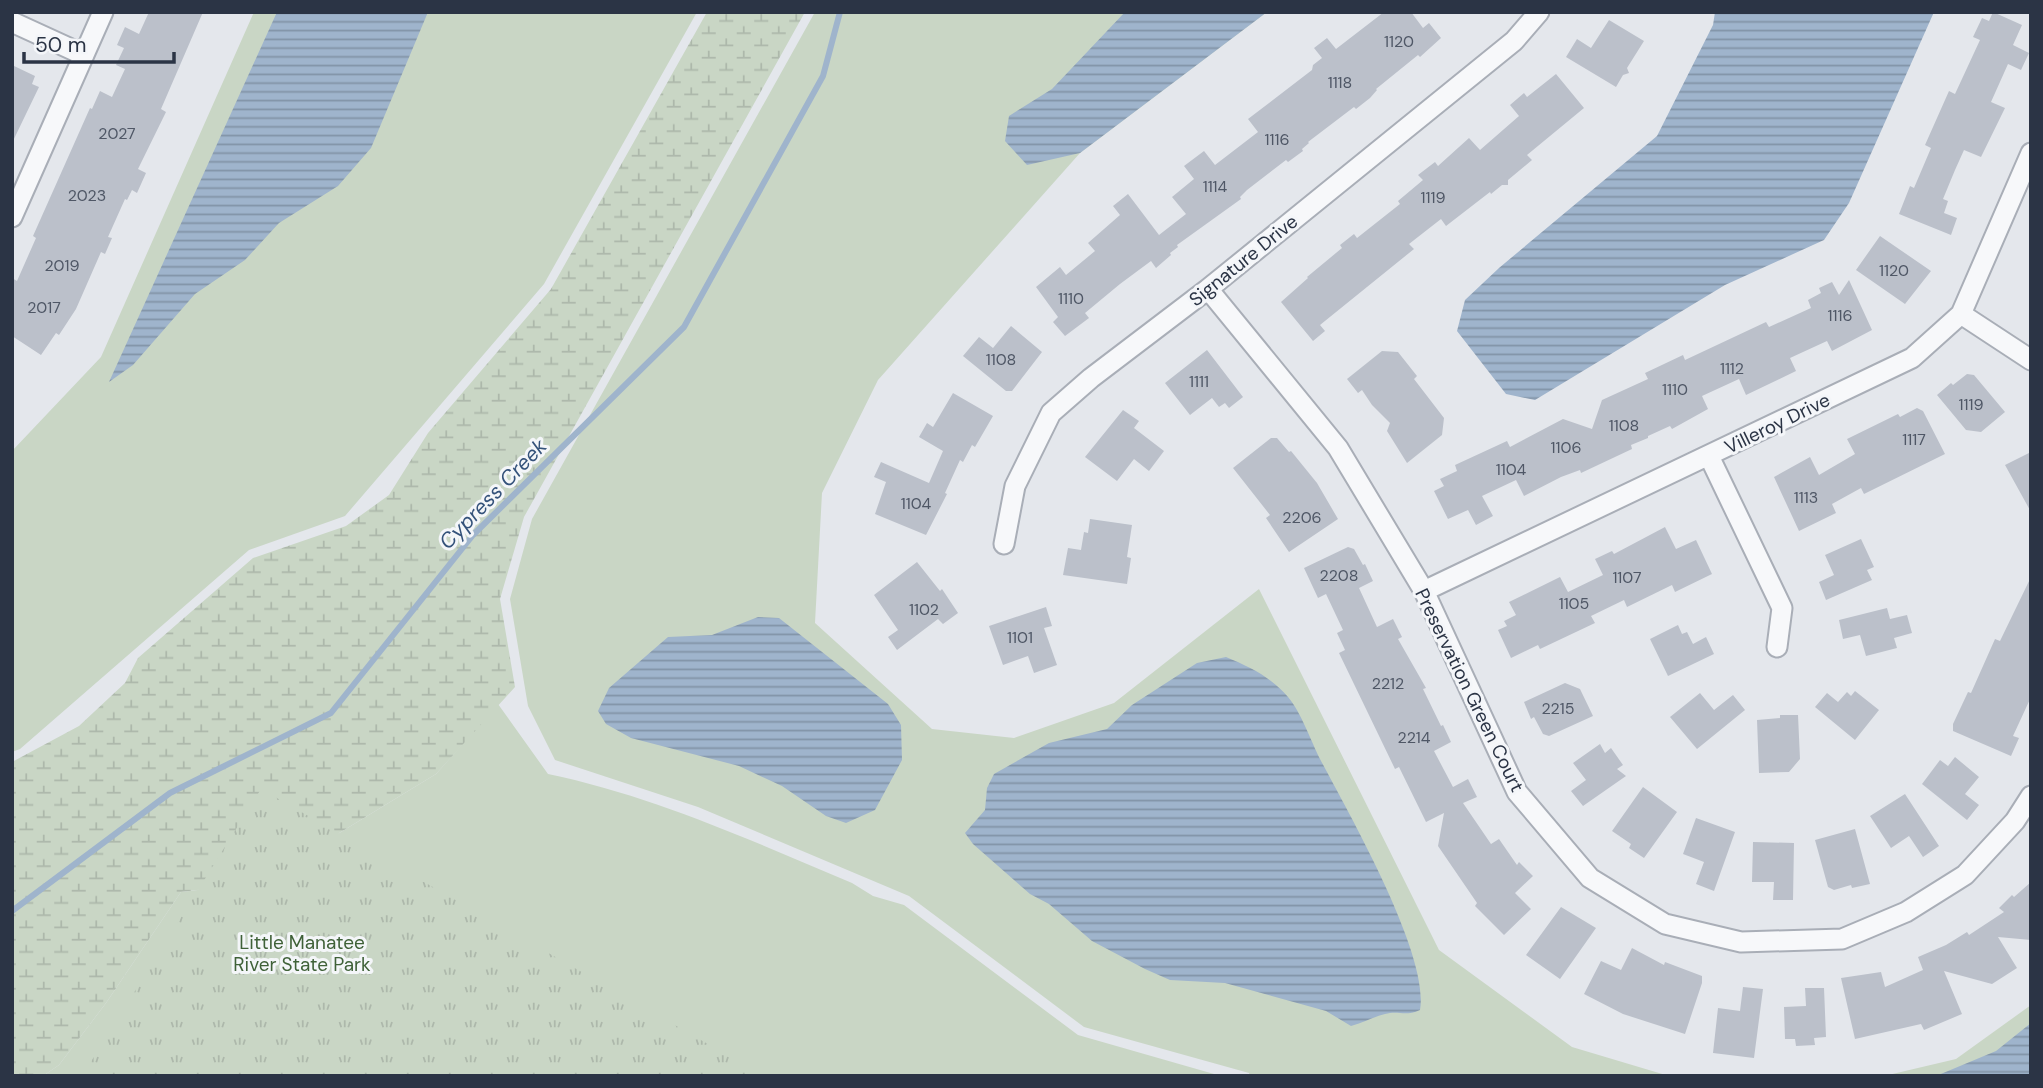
<svg xmlns="http://www.w3.org/2000/svg" width="2043" height="1088" font-family="'DM Sans',sans-serif">
  <style>
    .grass { fill: #c9d6c5 }
    .wetland { fill: url(#wetland-marsh) }
    .park { fill: url(#park-tufts) }
    .water { fill: url(#water-rules) }
    .lines { fill: none; stroke-linecap: round; stroke-linejoin: round }
    .stream { stroke: #9fb4cc; stroke-width: 6 }
    .building { fill: #bbc0ca }
    .minor-casing { stroke: #a9aeb7; stroke-width: 23 }
    .minor { stroke: #f7f8fa; stroke-width: 19 }
    .labels { text-anchor: middle; stroke-width: 6; stroke-linejoin: round; paint-order: stroke }
    .number-label { font-size: 16px; fill: #4f5766 }
    .street-label { font-size: 19px; fill: #2b3445; stroke: #f4f6f9 }
    .park-label { font-size: 19px; fill: #3f6138; stroke: #f4f6f9 }
    .water-label { font-size: 21px; font-style: italic; fill: #34527a; stroke: #f4f6f9 }
  </style>
  <defs>
    <pattern id="wetland-marsh" width="20" height="14" patternUnits="userSpaceOnUse" patternTransform="scale(1.75)"><rect width="20" height="14" fill="#c9d6c5"/><path d="M1 5h8M5 5V1M11 12h8M15 12V8" fill="none" stroke="#adb8ab"/></pattern>
    <pattern id="park-tufts" width="24" height="20" patternUnits="userSpaceOnUse" patternTransform="scale(1.75)"><rect width="24" height="20" fill="#c9d6c5"/><path d="M3 7l-1-3M5 7V3M7 7l1-3M15 17l-1-3M17 17v-4M19 17l1-3" fill="none" stroke="#adb8ab"/></pattern>
    <pattern id="water-rules" width="6" height="5" patternUnits="userSpaceOnUse" patternTransform="scale(1.75)"><rect width="6" height="5" fill="#9fb4cc"/><path d="M0 2.5h6" fill="none" stroke="#8293a7"/></pattern>
  </defs>
  <rect width="100%" height="100%" fill="#e4e7ec"/>
  <path class="grass" d="M254 12H697L544 284 345 516 249 550 20 749 12 752V451L101 357Z
    M815 12H1267L1080 153 878 380 822 493 815 623 932 729 1014 738 1114 703 1259 589 1439 950 1572 1047 1669 1076H1250L1249 1073 1084 1027 909 896 698 807 555 760 528 706 510 599 532 519Z
    M498 704 548 774C654 796 752 841 852 883L873 896 904 905 1078 1035 1221 1076H43L59 1065 106 1003 181 892 286 879 336 835 436 774Z
    M2031 1005V1076H1884L1956 1059Z"/>
  <path class="wetland" d="M707 12H805L524 517 500 599 515 687 436 774 336 835 286 879 181 892 106 1003 59 1065 43 1076H12V762L79 726 125 683 138 658 253 558 346 526 389 495 428 433 551 289Z"/>
  <path class="park" d="M261 789 764 1076H82Z"/>
  <path class="water" d="M277 12H428L371 148 338 186 279 223 245 260 195 294 133 365 109 382Z
    M1125 12H1267L1080 153 1027 165 1005 141 1009 116 1052 89Z
    M1715 12H1934L1849 203 1824 240 1725 285 1535 400 1506 394 1457 331 1465 300 1499 268 1657 136 1713 25Z
    M758 617 779 618 888 704 901 725 902 760 875 810 846 823 826 816 782 786 739 766 631 738 606 724 598 711 609 688 668 637 712 635Z
    M1226 657C1250 667 1271 677 1288 697 1301 712 1311 741 1320 759 1348 812 1430 955 1420 1010 1404 1017 1399 1010 1385 1014 1373 1017 1363 1023 1351 1026L1326 1011 1225 983 1170 980 1145 969 1092 941 1049 904 1030 894 973 844 965 833 985 810 987 788 994 774 1049 743 1107 729 1132 705 1197 663Z
    M2031 1023V1076H1936L1996 1051Z"/>
  <g class="lines">
    <path class="stream" d="M12 911 170 793 331 713 473 535 684 327 823 76 840 12"/>
  </g>
  <path class="building" d="M149 12H203L161 109 166 112 138 169 146 173 137 193 132 190 127 200 125 199 108 237 112 238 105 254 101 252 76 309 59 335 56 333 41 355 12 336V278L17 281 36 238 33 236 90 108 92 109 100 91 112 97 125 69 116 65 124 48 117 45 125 27 139 34Z
    M1384 12H1411L1423 28 1429 23 1441 38 1420 57 1418 55 1376 89 1377 90 1370 98 1356 109 1354 107 1308 142 1309 143 1302 149 1303 151 1288 162 1286 160 1247 190 1240 197 1241 199 1177 245 1178 247 1170 253 1171 255 1156 268 1151 261 1120 284 1085 313 1089 318 1065 336 1053 322 1058 317 1036 287 1060 267 1066 275 1095 251 1088 243 1120 215 1113 206 1128 194 1159 235 1186 214 1172 197 1194 179 1184 166 1204 151 1215 165 1258 132 1248 119 1312 70 1313 65 1322 58 1314 48 1327 38 1336 49Z
    M1993 12 2022 25 2013 45 2029 53 2021 70 2008 64 1991 102 2005 108 1981 157 1964 150 1955 170 1943 199 1948 201 1944 213 1957 218 1951 235 1899 214 1910 186 1914 188 1931 148 1925 145 1949 91 1955 94 1980 40 1973 37 1982 18 1989 21Z
    M1609 20 1644 41 1627 68 1629 73 1623 75 1616 87 1566 57 1577 39 1591 48Z
    M12 65 35 76 32 84 39 87 12 143Z
    M1556 74 1584 108 1527 155 1532 160 1508 180V185H1502L1491 194 1490 192 1446 226 1441 219 1409 244 1414 249 1320 325 1325 331 1313 341 1281 302 1308 278 1307 277 1342 248 1340 245 1354 234 1357 238 1400 204 1398 201 1423 180 1418 175 1435 162 1438 166 1469 138 1480 150 1519 116 1510 105 1524 93 1527 97Z
    M1880 236 1931 271 1905 304 1856 270Z
    M1849 280 1872 330 1832 351 1827 341 1790 358 1796 371 1746 395 1739 379 1702 396 1708 409 1672 429 1670 426 1648 436V438L1631 445 1632 449 1581 473 1580 470 1561 477 1524 496 1516 480 1482 496 1493 516 1476 525 1468 510 1448 519 1434 491 1444 486 1440 479 1457 471 1455 465 1507 441 1510 447 1563 419 1592 429 1602 400 1648 379 1645 373 1683 355 1685 360 1766 322 1769 327 1811 308 1808 300 1821 293 1819 288 1832 282 1839 295Z
    M1011 326 1042 352 1012 391H1006L963 356 979 337 993 348Z
    M1207 350 1243 397 1229 408 1225 403 1219 407 1212 398 1190 415 1165 383Z
    M1382 351 1398 352 1417 376 1414 379 1444 418 1442 435 1407 463 1387 431 1390 423 1372 405 1362 390 1358 393 1347 379Z
    M1967 374 1974 375 2005 412 1981 432 1966 430 1937 395 1951 383 1953 385Z
    M953 393 993 416 975 447 972 445 963 462 960 460 945 493 947 494 926 535 875 514 886 482 874 477 881 462 929 483 943 451 919 437 927 423 933 427Z
    M1917 408 1923 411 1945 454 1864 494 1861 488 1832 504 1836 513 1799 531 1774 477 1810 457 1819 475 1855 454 1847 439 1898 414 1900 417Z
    M1123 410 1139 421 1134 428 1164 451 1149 471 1134 459 1117 481 1085 457Z
    M1271 438H1277L1289 452 1291 451 1317 483 1338 519 1289 552 1266 518 1270 515 1233 468Z
    M2031 452V512L2005 465Z
    M1090 519 1132 525 1127 557 1131 558 1127 584 1063 575 1068 548 1081 550 1084 532 1088 533Z
    M1665 527 1676 549 1696 540 1712 574 1675 592 1672 585 1627 607 1624 600 1591 616 1595 623 1540 649 1538 645 1511 658 1498 630 1507 626 1504 621 1516 615 1509 602 1560 577 1568 592 1603 575 1595 559 1612 551 1614 554Z
    M1861 539 1874 567 1867 570 1872 580 1826 600 1819 582 1834 575 1825 555Z
    M1348 547 1354 549 1363 565 1365 564 1373 581 1359 588 1377 627 1393 619 1402 637 1398 639 1426 688 1423 689 1441 726 1443 725 1451 742 1434 751 1453 787 1468 779 1477 797 1463 803 1491 844 1499 839 1517 865 1519 862 1533 876 1515 893 1531 909 1504 935 1475 906 1477 903 1438 846 1444 813 1426 822 1399 767 1395 769 1339 653 1345 650 1337 633 1343 630 1326 594 1318 598 1304 568Z
    M917 562 940 591 942 589 958 613 943 624 938 619 897 650 888 637 898 630 874 595Z
    M2031 577V697L2013 736 2019 738 2011 756 1953 731V724L1968 692 1971 693 1995 639 2000 641Z
    M1046 607 1052 626 1044 628 1057 665 1034 673 1028 656 1003 665 989 626Z
    M1887 608 1890 619 1907 615 1912 633 1894 638 1897 648 1866 656 1860 635 1843 639 1839 620Z
    M1678 625 1682 634 1687 632 1693 644 1706 637 1714 654 1668 676 1650 639Z
    M1565 683 1580 689 1593 716 1549 736 1543 734 1534 717 1531 719 1524 702Z
    M1855 691 1879 710 1855 740 1815 707 1827 693 1838 702 1847 692 1851 696Z
    M1700 693 1714 710 1733 695 1745 710 1697 749 1670 717Z
    M1780 715H1798L1800 759 1789 772 1759 773 1757 720 1780 718Z
    M1600 744 1605 753 1611 748 1623 765 1617 769 1626 776 1583 806 1571 791 1586 780 1573 763Z
    M1955 757 1979 777 1965 794 1979 805 1967 820 1922 784 1940 760 1948 766Z
    M1643 787 1677 812 1644 858 1629 848 1631 844 1612 831Z
    M1905 794 1939 846 1923 857 1909 836 1891 848 1870 816Z
    M1696 818 1735 832 1714 891 1696 884 1704 862 1683 854Z
    M1855 829 1870 884 1852 888 1851 885 1834 890 1828 887 1815 840Z
    M1753 842 1794 843 1793 900H1773L1774 882H1752Z
    M2031 882V940L1998 937 2017 968 1992 984 1944 971 1962 1014 1924 1030 1921 1024 1855 1039 1841 978 1881 972 1885 987 1923 970 1918 957 1946 945 1967 932 1969 935 2004 912 1999 908 2012 895 2014 897Z
    M1561 907 1596 928 1560 979 1526 955Z
    M1632 948 1664 965 1665 962 1702 976V983L1685 1034 1623 1014 1584 994 1601 961 1621 970Z
    M1743 987 1763 989 1754 1058 1713 1053 1718 1008 1740 1011Z
    M1805 988H1824L1826 1037 1814 1038 1815 1045 1796 1046 1795 1039H1785L1784 1007 1806 1006Z"/>
  <g class="lines">
    <g class="minor-casing">
      <path id="minor" d="M12 22 84 55
        M12 217 103 12
        M1208 289 1338 448 1424 591 1517 792 1590 878 1665 924 1741 942 1842 939 1906 912 1965 875 2015 821 2031 796
        M1961 314 2031 360
        M1709 456 1782 608 1777 647
        M1004 544 1015 486 1051 413 1091 378 1208 289 1514 41 1539 12
        M1424 591 1912 358 1961 314 2031 153"/>
    </g>
    <use href="#minor" class="minor"/>
  </g>
  <g class="labels">
    <g class="number-label">
      <text x="1399" y="47">1120</text>
      <text x="1340" y="88">1118</text>
      <text x="117" y="139">2027</text>
      <text x="1277" y="145">1116</text>
      <text x="1215" y="192">1114</text>
      <text x="87" y="201">2023</text>
      <text x="1433" y="203">1119</text>
      <text x="62" y="271">2019</text>
      <text x="1894" y="276">1120</text>
      <text x="1071" y="304">1110</text>
      <text x="44" y="313">2017</text>
      <text x="1840" y="321">1116</text>
      <text x="1001" y="365">1108</text>
      <text x="1732" y="374">1112</text>
      <text x="1199" y="387">1111</text>
      <text x="1675" y="395">1110</text>
      <text x="1971" y="410">1119</text>
      <text x="1624" y="431">1108</text>
      <text x="1914" y="445">1117</text>
      <text x="1566" y="453">1106</text>
      <text x="1511" y="475">1104</text>
      <text x="1806" y="503">1113</text>
      <text x="916" y="509">1104</text>
      <text x="1302" y="523">2206</text>
      <text x="1339" y="581">2208</text>
      <text x="1627" y="583">1107</text>
      <text x="1574" y="609">1105</text>
      <text x="924" y="615">1102</text>
      <text x="1020" y="643">1101</text>
      <text x="1388" y="689">2212</text>
      <text x="1558" y="714">2215</text>
      <text x="1414" y="743">2214</text>
    </g>
    <g class="street-label">
      <text transform="translate(1243 260) rotate(-39)" y="7">Signature Drive</text>
      <text transform="translate(1777 423) rotate(-26)" y="7">Villeroy Drive</text>
      <text transform="translate(1470 690) rotate(64)" y="7">Preservation Green Court</text>
    </g>
    <g class="park-label">
      <text x="302" y="949">Little Manatee<tspan x="302" dy="22">River State Park</tspan></text>
    </g>
    <g class="water-label">
      <text transform="translate(493 494) rotate(-46)" y="7">Cypress Creek</text>
    </g>
  </g>
  <rect width="2043" height="1088" fill="none" stroke="#2b3445" stroke-width="28"/>
  <path d="M24 52v10h150v-10" fill="none" stroke="#2b3445" stroke-width="3.5"/>
  <text x="35" y="52" font-size="21" fill="#2b3445" stroke="#f4f6f9" stroke-width="5" paint-order="stroke">50 m</text>
</svg>
